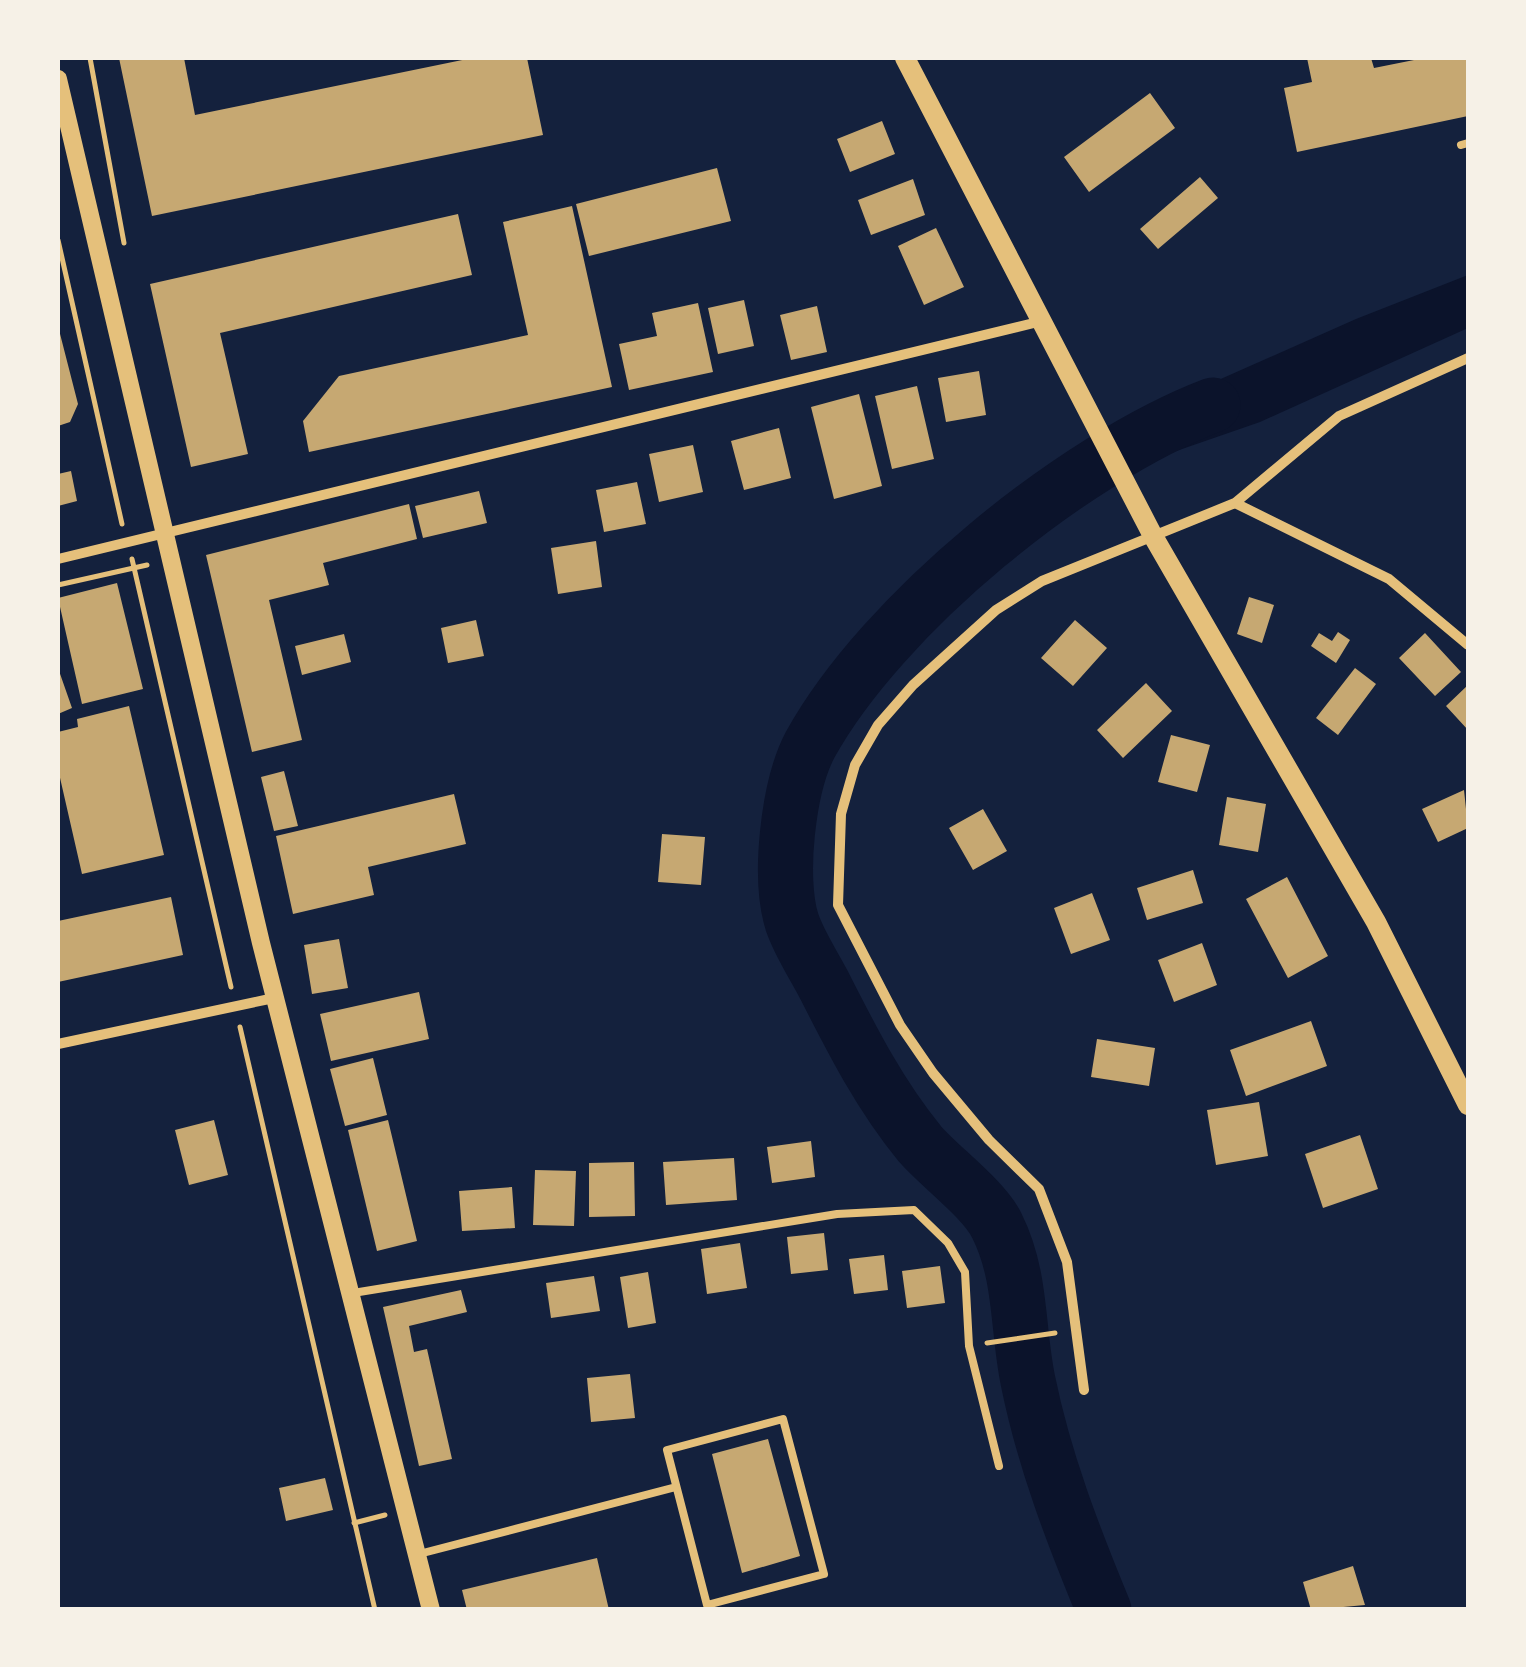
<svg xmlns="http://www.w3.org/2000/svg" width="1526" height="1667" font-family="'Times New Roman',serif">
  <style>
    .water { fill: #0b132b }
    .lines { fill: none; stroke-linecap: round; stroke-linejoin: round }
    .river { stroke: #0b132b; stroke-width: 55 }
    .building { fill: #c6a872 }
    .path { stroke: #e5c07b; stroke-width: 5 }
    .service { stroke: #e5c07b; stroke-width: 8 }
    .minor { stroke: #e5c07b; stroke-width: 10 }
    .tertiary { stroke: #e5c07b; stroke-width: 18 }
    .secondary { stroke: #e5c07b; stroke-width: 20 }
  </style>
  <rect width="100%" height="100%" fill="#14213d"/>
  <path class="water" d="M1468 275V328L1260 422 1159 457 1135 417 1356 319Z"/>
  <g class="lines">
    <path class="river" d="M1104 1610C1073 1535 1044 1460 1028 1381 1017 1328 1022 1276 997 1226 984 1199 941 1168 920 1144 879 1094 852 1040 823 983 813 964 799 943 792 922 778 878 788 787 810 745 882 614 1074 458 1213 405"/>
  </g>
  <path class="building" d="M119 58H184L195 115 472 58H527L543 135 152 216Z
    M1307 58H1371L1374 68 1424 58H1468V116L1297 152 1284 88 1312 82Z
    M1150 93 1175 128 1089 192 1064 157Z
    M882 121 895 154 850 172 837 139Z
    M717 168 731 221 589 256 576 204Z
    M1200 177 1218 198 1158 249 1140 229Z
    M913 179 925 215 871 235 858 200Z
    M572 206 612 387 309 452 303 421 339 376 528 335 503 222Z
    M458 214 472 275 220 333 248 454 191 467 150 284Z
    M936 228 964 287 924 305 898 246Z
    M744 300 754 346 718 354 708 308Z
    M698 303 713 372 629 390 619 344 657 336 652 313Z
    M817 306 827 352 791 360 780 315Z
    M58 326 78 404 70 422 58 426Z
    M979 371 986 415 946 422 938 378Z
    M917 386 934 459 892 469 875 396Z
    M859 394 882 486 834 499 811 407Z
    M779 428 791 478 744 490 731 441Z
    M693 445 703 492 659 502 649 454Z
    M71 471 77 501 58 506V474Z
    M637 482 646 524 604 532 596 490Z
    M479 491 487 523 423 538 415 506Z
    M409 504 417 539 323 563 329 585 269 600 302 740 252 752 206 555Z
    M596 541 602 587 558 594 551 548Z
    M117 583 143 689 82 704 58 598Z
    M1249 597 1274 605 1262 643 1237 634Z
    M476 620 484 656 448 663 441 628Z
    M1075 620 1107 648 1073 686 1041 658Z
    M1338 632 1350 640 1336 663 1311 646 1319 633 1332 641Z
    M1425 633 1461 672 1435 696 1399 658Z
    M344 634 351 662 302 675 295 646Z
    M58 668 72 708 58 714Z
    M1355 668 1376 684 1338 735 1316 718Z
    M1146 683 1172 711 1123 758 1097 730Z
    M1468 685V730L1446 706Z
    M129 706 164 855 82 874 58 769V732L78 727 77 719Z
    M1171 735 1210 745 1197 792 1158 782Z
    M284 771 298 826 274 831 261 777Z
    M1464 790 1468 828 1438 842 1422 809Z
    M454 794 466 844 368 867 374 895 293 914 276 836Z
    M1227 797 1266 804 1258 852 1219 845Z
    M983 809 1007 851 973 870 949 828Z
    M662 834 705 837 701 885 658 882Z
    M1193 870 1203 903 1147 920 1137 888Z
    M1287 877 1328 956 1288 978 1246 899Z
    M1092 893 1110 940 1071 954 1054 908Z
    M171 897 183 955 58 982V921Z
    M339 939 348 988 312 994 304 945Z
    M1202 943 1217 985 1174 1002 1158 960Z
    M419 992 429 1039 331 1061 320 1014Z
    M1311 1021 1327 1066 1246 1096 1230 1050Z
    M1097 1039 1155 1048 1149 1086 1091 1077Z
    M373 1058 387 1115 345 1126 330 1069Z
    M1259 1102 1268 1156 1216 1165 1207 1110Z
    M214 1120 228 1175 189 1185 175 1130Z
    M388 1120 417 1241 377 1251 348 1130Z
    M1360 1135 1378 1189 1323 1208 1305 1154Z
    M811 1141 815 1177 772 1183 767 1147Z
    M734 1158 737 1200 666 1205 663 1162Z
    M634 1162 635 1216 589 1217V1163Z
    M535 1170 576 1171 574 1226 533 1225Z
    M512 1187 515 1228 462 1231 459 1191Z
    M824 1233 828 1270 791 1274 787 1237Z
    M740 1243 747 1288 707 1294 701 1249Z
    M884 1255 888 1290 854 1294 849 1259Z
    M940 1266 945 1303 907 1308 902 1271Z
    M648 1272 656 1323 628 1328 620 1277Z
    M594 1276 600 1311 551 1318 546 1283Z
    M461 1290 467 1312 409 1326 414 1352 427 1349 452 1459 419 1466 383 1307Z
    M630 1374 635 1418 591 1422 587 1378Z
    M768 1439 800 1556 742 1573 712 1454Z
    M325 1478 333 1510 286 1521 279 1488Z
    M597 1558 609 1610H467L462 1590Z
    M1353 1566 1365 1605 1311 1610 1303 1582Z"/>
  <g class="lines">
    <path class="path" d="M90 58 124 243
      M58 240 122 524
      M132 559 231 987
      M58 585 147 565
      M240 1027 375 1610
      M987 1343 1055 1333
      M354 1523 385 1515"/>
    <path class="service" d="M1461 145 1468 143
      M353 1293 837 1214 914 1210 948 1243 965 1272 969 1346 999 1466
      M783 1419 824 1574 707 1605 667 1450Z
      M419 1554 676 1487"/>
    <path class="minor" d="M1235 503 1389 579 1468 645
      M58 559 1038 322
      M58 1044 274 998
      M1084 1390 1067 1262 1039 1189 989 1140 933 1073 900 1025 838 905 841 814 855 765 878 725 913 685 996 610 1042 581 1235 503 1339 416 1468 358"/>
    <path class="tertiary" d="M58 79 261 943 431 1610"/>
    <path class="secondary" d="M905 58 1153 536 1376 922 1468 1105"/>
  </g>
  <rect width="1526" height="1667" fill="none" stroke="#f6f1e7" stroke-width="120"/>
</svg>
